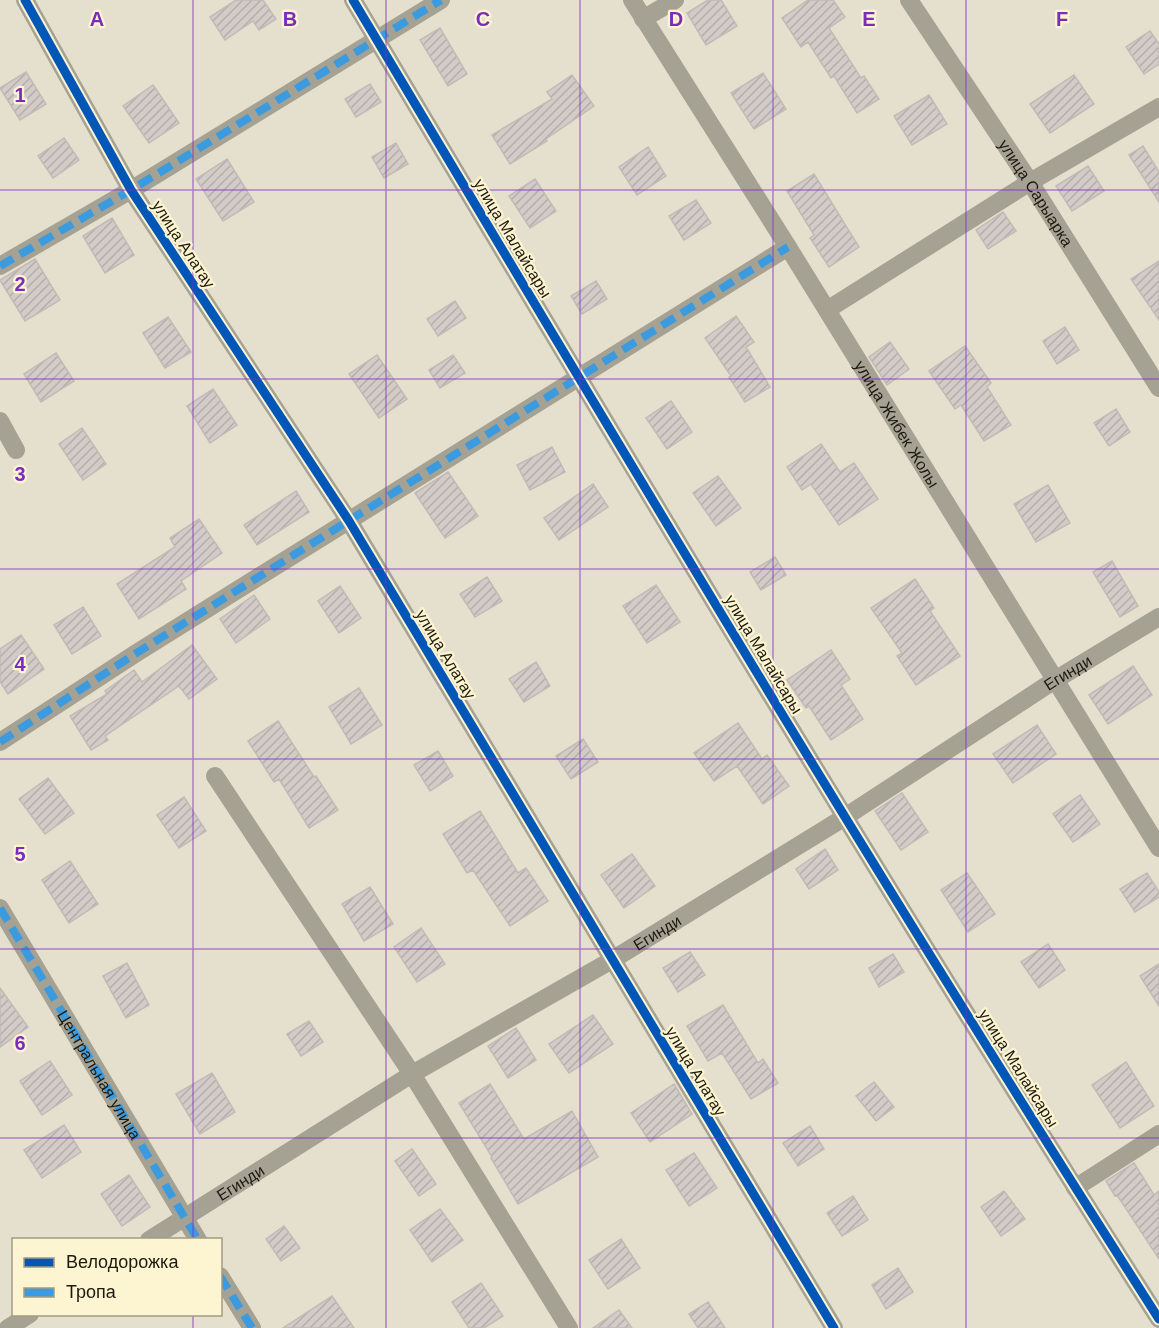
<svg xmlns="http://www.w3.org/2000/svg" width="1159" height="1328" font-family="Helvetica,sans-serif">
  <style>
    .building { fill: url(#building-hatch); stroke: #c1bab6; stroke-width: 1.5 }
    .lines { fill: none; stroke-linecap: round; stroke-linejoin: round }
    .minor { stroke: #a5a294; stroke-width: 18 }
    .quiet { stroke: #3c9bde; stroke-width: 8; stroke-dasharray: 15 8; stroke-linecap: butt }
    .cycleway-casing { stroke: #fdf4d1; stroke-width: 13 }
    .cycleway { stroke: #0057b8; stroke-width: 9 }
    .grid { fill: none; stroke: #7b2cbf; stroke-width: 1.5; stroke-opacity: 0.55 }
    .labels { text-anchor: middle; stroke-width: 4.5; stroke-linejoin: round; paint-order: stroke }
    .street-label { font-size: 16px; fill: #1d190d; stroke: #fdf4d1 }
    .grid-label { font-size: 20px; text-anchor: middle; font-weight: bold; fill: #7b2cbf; stroke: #fdf4d1; stroke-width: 4.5; stroke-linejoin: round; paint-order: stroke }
  </style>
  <defs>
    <pattern id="building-hatch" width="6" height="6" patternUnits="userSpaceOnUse" patternTransform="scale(1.5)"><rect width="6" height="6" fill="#d2cbc7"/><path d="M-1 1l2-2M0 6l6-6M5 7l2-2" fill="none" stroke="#b4aeaa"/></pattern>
  </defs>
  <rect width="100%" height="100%" fill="#e5e0ce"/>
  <path class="building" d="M236 0H263L276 19 259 30 253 21 225 40 210 17Z
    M708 0H721L737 26 706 45 687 13Z
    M808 0H833L845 17 829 28 861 78 864 76 879 99 857 113 834 76 831 78 808 42 801 47 782 18Z
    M440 28 467 74 448 86 420 40Z
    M1150 31 1159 44V64L1144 74 1126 47Z
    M26 72 46 104 20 120 0 88Z
    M763 73 786 109 754 129 731 93Z
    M572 75 594 106 546 139 547 141 510 164 492 135 552 99 547 92Z
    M1074 75 1094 104 1050 133 1030 104Z
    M370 84 381 102 356 117 345 99Z
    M153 85 179 123 149 143 123 106Z
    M929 95 947 124 912 145 894 116Z
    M64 138 79 160 53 178 38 156Z
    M396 143 408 164 384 178 372 157Z
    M1143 146 1159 172V202L1129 155Z
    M648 147 666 176 637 195 619 167Z
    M227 159 254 202 223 221 196 179Z
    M1088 166 1104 191 1072 211 1056 186Z
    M814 174 859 247 829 267 810 238 814 235 787 191Z
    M535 179 556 211 530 228 509 196Z
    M696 200 711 223 684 240 669 216Z
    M1003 212 1016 231 988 249 976 230Z
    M112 218 134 255 105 273 83 236Z
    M35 259 60 300 25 321 0 280Z
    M1159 261V320L1131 279Z
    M596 281 607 299 582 314 571 296Z
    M455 301 466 318 438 336 427 319Z
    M736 316 754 342 746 347 770 387 745 402 729 377 731 376 705 338Z
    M168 317 191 352 165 368 143 333Z
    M1065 327 1079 350 1057 364 1043 341Z
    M890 342 909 369 887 385 869 357Z
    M965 346 991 383 987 387 1011 425 984 441 961 405 955 409 929 371Z
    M56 353 74 381 41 402 24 374Z
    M377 355 407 399 379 418 349 374Z
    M453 355 465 373 440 388 429 370Z
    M213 389 237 425 210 443 187 406Z
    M671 401 692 432 667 449 646 418Z
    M1116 409 1130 432 1109 446 1094 423Z
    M82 428 106 464 83 480 59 444Z
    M821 444 840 472 854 463 878 499 839 525 811 484 802 490 787 467Z
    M552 447 565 472 530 490 517 465Z
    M448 472 478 516 445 538 415 493Z
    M718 476 741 508 716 526 693 493Z
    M593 484 608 507 559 540 544 518Z
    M1048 485 1070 523 1036 542 1014 504Z
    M296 491 309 512 257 545 244 525Z
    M199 519 222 553 181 581 186 589 139 619 117 584 175 547 170 538Z
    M775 557 786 575 761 590 750 572Z
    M1112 561 1138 606 1120 617 1093 572Z
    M487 577 502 601 475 617 460 594Z
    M915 579 934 608 930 611 960 656 916 685 897 656 902 653 871 608Z
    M656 585 680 622 647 643 623 606Z
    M340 586 361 618 339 633 318 601Z
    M254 595 270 619 236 643 220 619Z
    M83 607 101 636 72 654 54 625Z
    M21 635 44 669 8 694 0 682V649Z
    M192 645 217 679 189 699 179 686 105 736 108 740 91 750 70 716 107 694 105 691 134 670 142 682Z
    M831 650 850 679 841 685 863 719 831 740 809 706 806 708 787 680Z
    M536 662 550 686 524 702 509 679Z
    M1133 666 1152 695 1108 724 1089 695Z
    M359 688 382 725 351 744 329 707Z
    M278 721 314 777 316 776 338 810 309 828 279 779 274 782 248 741Z
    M738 723 762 759 767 755 789 786 763 804 737 766 714 781 694 753Z
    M1037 725 1056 754 1013 783 993 754Z
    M583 739 598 762 571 779 556 756Z
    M438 751 453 776 430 791 414 765Z
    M48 778 74 813 45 834 19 799Z
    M902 793 928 832 901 850 875 811Z
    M1080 795 1100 824 1073 842 1053 814Z
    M184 797 206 831 179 848 157 815Z
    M480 811 518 873 526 868 548 901 510 926 473 870 467 873 443 834Z
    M825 849 838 870 809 889 796 869Z
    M632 854 655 886 624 908 601 875Z
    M70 861 98 904 69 923 42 880Z
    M967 873 995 914 968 932 941 890Z
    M1147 873 1159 892V897L1135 912 1120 889Z
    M370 887 393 924 364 941 342 904Z
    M421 928 445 964 417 982 394 947Z
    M1048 944 1065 970 1039 988 1021 962Z
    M690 952 705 975 678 992 663 968Z
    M893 954 904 972 879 987 869 968Z
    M127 963 149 1005 126 1018 103 976Z
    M1159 964V1006L1140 976Z
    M0 988 28 1027 0 1047Z
    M723 1005 758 1063 763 1059 778 1083 751 1099 722 1053 708 1061 687 1026Z
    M593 1015 613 1044 569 1073 549 1044Z
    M309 1021 323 1042 301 1056 287 1034Z
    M516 1028 536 1060 508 1078 488 1046Z
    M50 1061 72 1095 42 1115 20 1081Z
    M1126 1062 1154 1106 1120 1128 1092 1085Z
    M212 1073 235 1112 200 1134 176 1094Z
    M874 1082 894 1107 876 1121 856 1096Z
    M490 1084 524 1139 572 1111 598 1157 518 1204 491 1158 492 1157 459 1103Z
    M674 1084 692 1114 650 1142 631 1113Z
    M64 1125 81 1152 42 1178 24 1150Z
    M810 1126 824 1149 798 1166 783 1143Z
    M412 1149 436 1184 419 1196 395 1161Z
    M694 1153 717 1188 689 1206 666 1170Z
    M1134 1163 1154 1195 1159 1191V1259L1117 1195 1115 1196 1106 1181Z
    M129 1175 150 1207 122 1226 101 1194Z
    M1004 1191 1025 1219 1001 1236 981 1207Z
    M853 1196 868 1220 842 1236 827 1213Z
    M440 1209 463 1240 432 1262 410 1230Z
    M284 1226 300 1248 281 1261 266 1239Z
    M621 1239 640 1268 608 1289 589 1260Z
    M898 1268 913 1292 886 1309 872 1285Z
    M481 1283 503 1316 484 1328H469L452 1302Z
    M332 1296 354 1328H283Z
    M708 1302 725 1328H698L689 1314Z
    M619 1310 632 1328H593Z"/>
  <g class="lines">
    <g class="minor">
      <path d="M25 0 131 190 349 521 834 1328"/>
      <path d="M353 0C617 442 881 885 1159 1319"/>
      <path id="s1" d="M632 0 788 247 1159 848"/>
      <path id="s2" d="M909 0 1030 182 1159 388"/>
      <path d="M643 19 675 0"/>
      <path d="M0 266 131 190 441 0"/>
      <path d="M827 310 1030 182 1159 107"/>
      <path d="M0 421 16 450"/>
      <path d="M0 742 138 652 788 247"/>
      <path d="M215 776 412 1074 569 1328"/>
      <path d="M0 908 198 1240"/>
      <path d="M1075 1188 1159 1134"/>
      <path id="s3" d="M149 1240 412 1074 612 960 845 817 1055 680 1159 617"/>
      <path d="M220 1276 252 1328"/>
      <path d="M8 1328 30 1314"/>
    </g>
    <g class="quiet">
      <path d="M0 266 131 190 441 0"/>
      <path d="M0 742 138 652 788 247"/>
      <path id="s4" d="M0 908 198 1240"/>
      <path d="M220 1276 252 1328"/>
    </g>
    <g class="cycleway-casing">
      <path id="cycleway" d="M25 0 131 190 349 521 834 1328
        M353 0C617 442 881 885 1159 1319"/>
    </g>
    <use href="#cycleway" class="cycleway"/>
  </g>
  <path class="grid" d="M193 0V1240M386 0V1328M580 0V1328M773 0V1328M966 0V1328M0 190H1159M0 379H1159M0 569H1159M0 759H1159M0 949H1159M0 1138H1159M193 1314V1328"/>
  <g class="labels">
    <g class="street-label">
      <text dy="6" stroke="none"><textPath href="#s2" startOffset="231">улица Сарыарка</textPath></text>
      <text transform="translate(513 238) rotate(59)" y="6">улица Малайсары</text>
      <text transform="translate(184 244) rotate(57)" y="6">улица Алатау</text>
      <text dy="6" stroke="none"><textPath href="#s1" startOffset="500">улица Жибек Жолы</textPath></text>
      <text transform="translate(446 654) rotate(59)" y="6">улица Алатау</text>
      <text transform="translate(764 654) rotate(59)" y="6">улица Малайсары</text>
      <text dy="6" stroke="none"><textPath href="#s3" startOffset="1080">Егинди</textPath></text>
      <text dy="6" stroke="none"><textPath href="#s3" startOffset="594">Егинди</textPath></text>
      <text transform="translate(1019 1068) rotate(58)" y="6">улица Малайсары</text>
      <text transform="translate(696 1071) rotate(59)" y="6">улица Алатау</text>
      <text dy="6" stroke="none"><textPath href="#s4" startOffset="194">Центральная улица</textPath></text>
      <text dy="6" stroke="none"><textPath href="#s3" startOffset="108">Егинди</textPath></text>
    </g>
  </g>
  <g class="grid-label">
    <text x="97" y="26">A</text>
    <text x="290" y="26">B</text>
    <text x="483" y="26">C</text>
    <text x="676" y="26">D</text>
    <text x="869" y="26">E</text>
    <text x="1062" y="26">F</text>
    <text x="20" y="102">1</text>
    <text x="20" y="291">2</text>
    <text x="20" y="481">3</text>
    <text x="20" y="671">4</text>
    <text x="20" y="861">5</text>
    <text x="20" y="1050">6</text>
  </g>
  <rect x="12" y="1238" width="210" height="78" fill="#fdf4d1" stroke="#a39c83" stroke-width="1.5"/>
  <rect x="24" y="1258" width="30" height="9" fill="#0057b8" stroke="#a39c83" stroke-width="1.5"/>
  <text x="66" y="1268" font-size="18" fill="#1d190d">Велодорожка</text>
  <rect x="24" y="1288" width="30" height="9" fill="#3c9bde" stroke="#a39c83" stroke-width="1.5"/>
  <text x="66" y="1298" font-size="18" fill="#1d190d">Тропа</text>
</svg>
